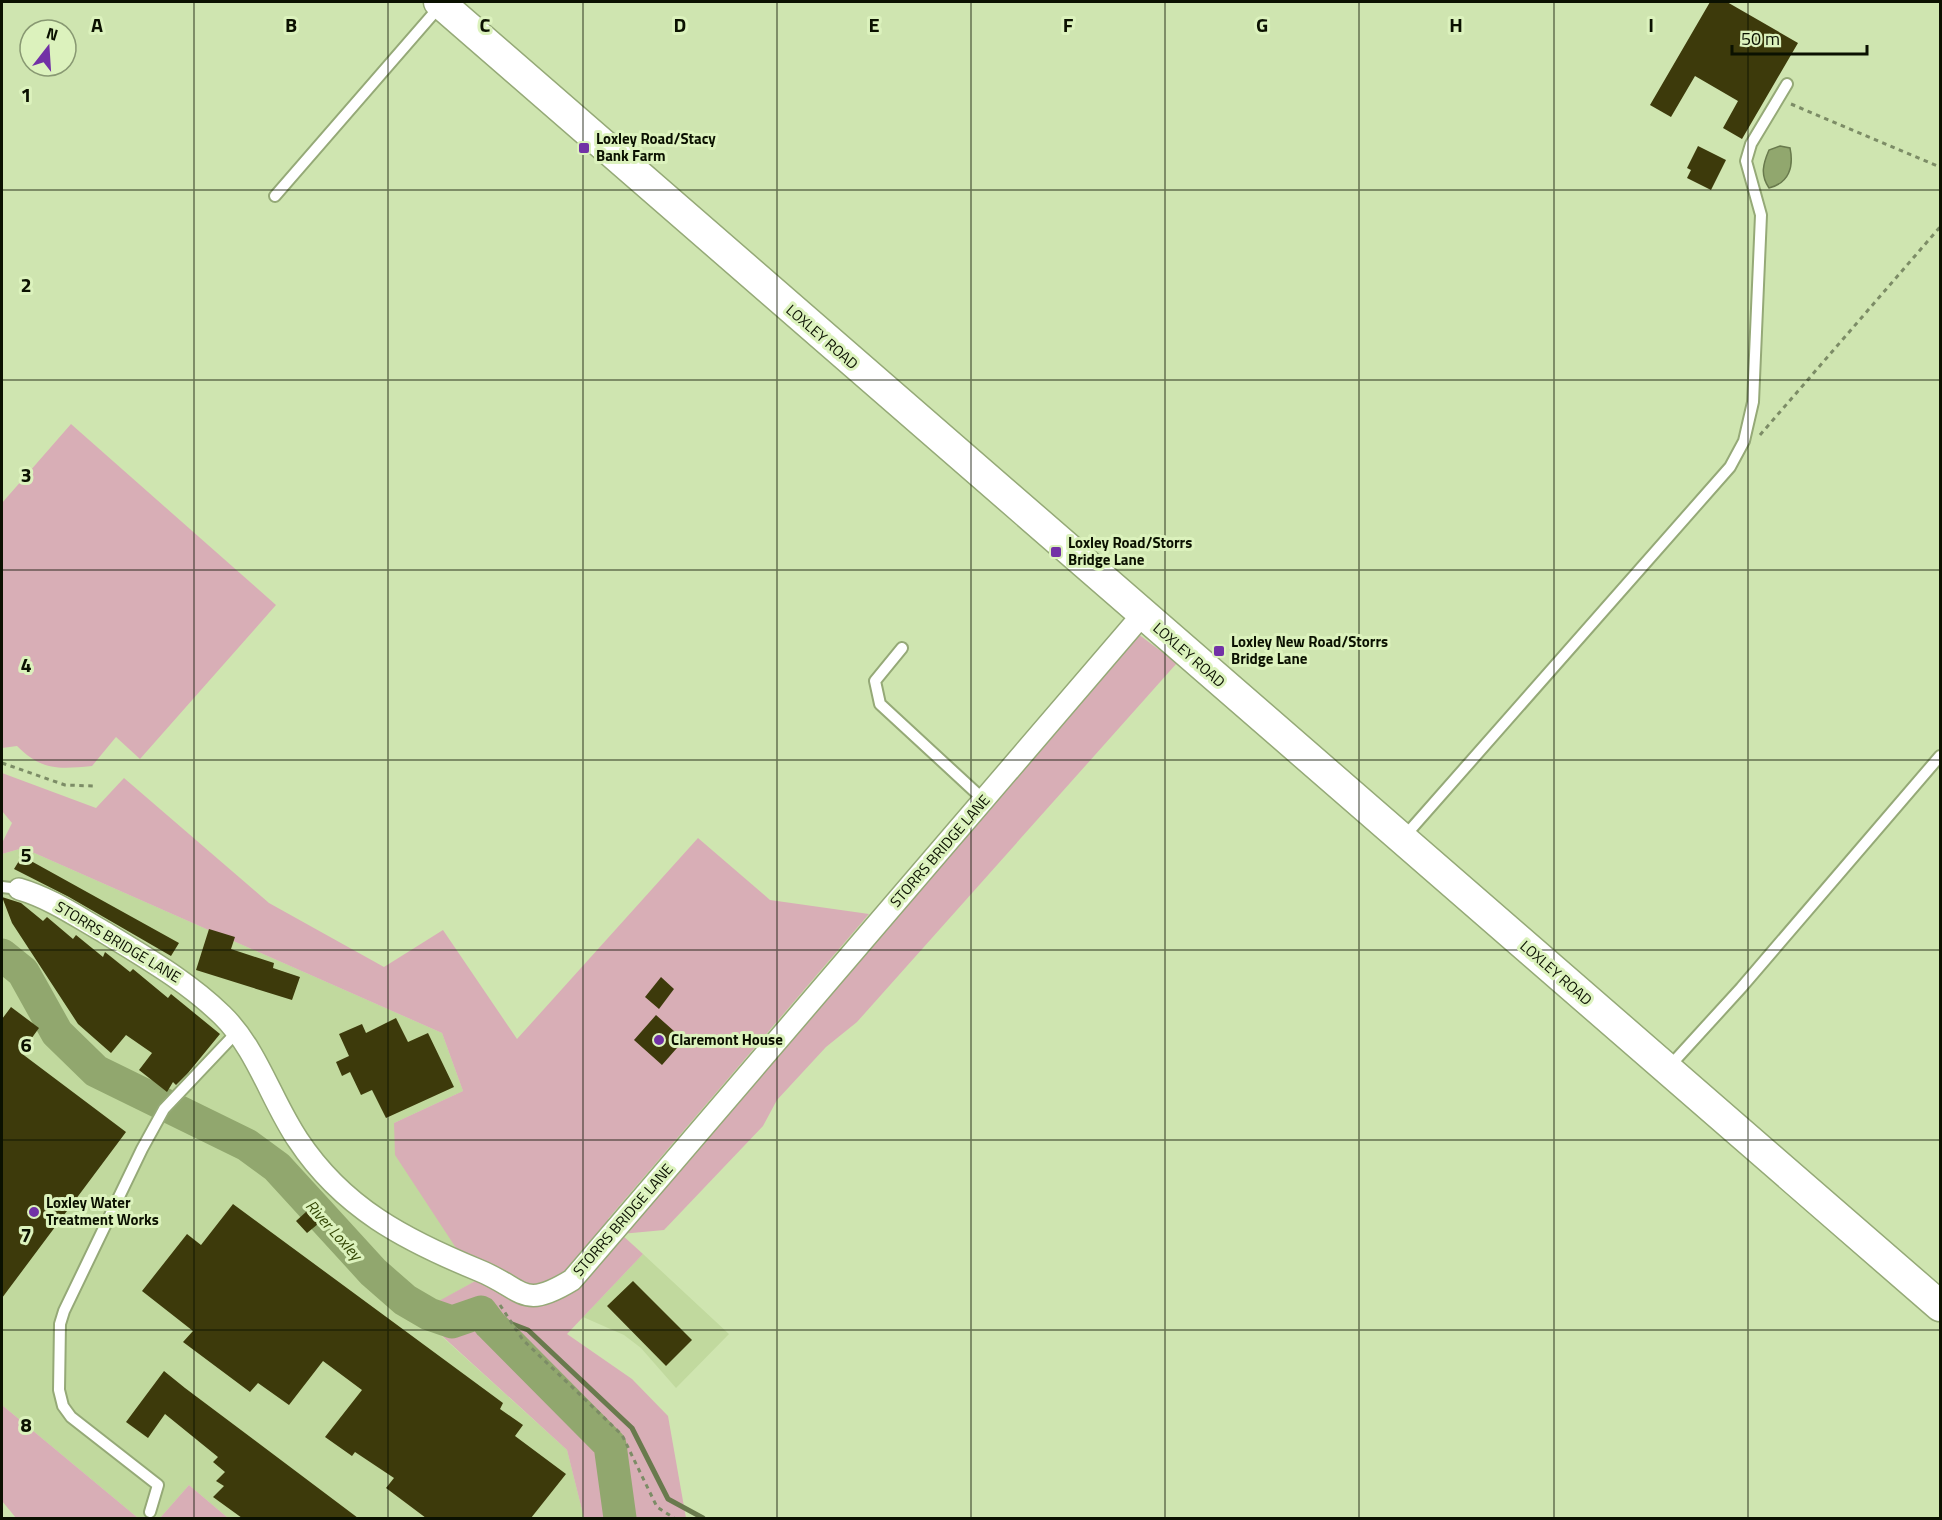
<svg xmlns="http://www.w3.org/2000/svg" width="1942" height="1520" font-family="'Titillium Web',sans-serif">
  <style>
    .built { fill: #c1d99e }
    .green { fill: #d8aeb6 }
    .water { fill: #91a76e; stroke: #697a4d; stroke-width: 1.5 }
    .lines { fill: none; stroke-linecap: round; stroke-linejoin: round }
    .stream { stroke: #697a4d; stroke-width: 5 }
    .river { stroke: #91a76e; stroke-width: 33 }
    .building { fill: #3d3a0b }
    .service-casing { stroke: #95a977; stroke-width: 14 }
    .minor-casing { stroke: #95a977; stroke-width: 24 }
    .secondary-casing { stroke: #95a977; stroke-width: 33 }
    .path { stroke: #7c8c66; stroke-width: 3; stroke-dasharray: 4.5 4.5; stroke-linecap: butt }
    .service { stroke: #fff; stroke-width: 10 }
    .minor { stroke: #fff; stroke-width: 21 }
    .secondary { stroke: #fff; stroke-width: 30 }
    .grid { fill: none; stroke: #0b1101; stroke-width: 1.5; stroke-opacity: 0.55 }
    .poi-dot { fill: #7231a6; stroke: #dcf2bd; stroke-width: 2 }
    .labels { text-anchor: middle; stroke-width: 6; stroke-linejoin: round; paint-order: stroke }
    .poi-label { font-size: 15px; font-weight: bold; fill: #0b1101; stroke: #dcf2bd; text-anchor: start }
    .street-label { font-size: 15px; fill: #0b1101; stroke: #dcf2bd }
    .water-label { font-size: 16px; font-style: italic; fill: #334604; stroke: #dcf2bd }
    .grid-label { font-size: 20px; text-anchor: middle; font-weight: bold; fill: #0b1101; stroke: #dcf2bd; stroke-width: 6; stroke-linejoin: round; paint-order: stroke }
  </style>
  <rect width="100%" height="100%" fill="#cfe5b0"/>
  <path class="built" d="M23 848 442 1033 463 1091 394 1123 477 1280 417 1314 567 1450 584 1518H228L189 1485 160 1518H138L2 1405V854Z
    M643 1254 729 1334 676 1388 641 1348 624 1335 583 1317Z"/>
  <path class="green" d="M71 424 276 605 140 759 116 737 92 766C59 769 42 771 17 746L2 748V503Z
    M1138 634 1177 663 857 1022 826 1047 777 1100 763 1126 664 1230 621 1234 643 1254 567 1334 632 1379 668 1416 686 1518H584L567 1450 417 1313 477 1280 395 1155 394 1123 463 1091 442 1033 23 848 2 854V843L12 823 2 811V773L96 808 124 778 269 903 384 967 443 930 517 1039 698 838 770 900 869 914 608 1219 621 1233Z
    M2 1405 138 1518H16L2 1501Z
    M189 1485 228 1518H160Z"/>
  <path class="water" d="M1780 146 1790 148C1794 167 1789 183 1769 188 1760 175 1763 164 1769 150Z"/>
  <g class="lines">
    <path class="stream" d="M481 1312 528 1330 632 1428 668 1499 703 1518"/>
    <path class="river" d="M2 955 23 972 57 1033 96 1071 247 1145 277 1167 373 1272 405 1300 429 1314 452 1322 481 1312 490 1324 610 1445 620 1518"/>
  </g>
  <path class="building" d="M1710 2H1727L1798 43 1742 139 1723 128 1738 101 1695 76 1671 117 1650 105Z
    M1698 146 1726 160 1711 190 1687 178 1691 170 1687 168Z
    M22 856 179 943 171 956 69 897 14 869Z
    M2 897 21 903 43 921 47 917 73 939 76 935 103 957 105 952 130 972 133 969 168 998 171 994 220 1034 188 1073 176 1085 173 1082 167 1092 139 1070 152 1053 126 1035 111 1053 78 1024 12 923Z
    M209 929 235 937 231 949 274 963 273 968 300 977 292 1000 196 970Z
    M661 977 674 989 659 1009 645 997Z
    M11 1007 39 1028 21 1053 126 1132 2 1298V1019Z
    M656 1015 684 1040 662 1065 634 1040Z
    M396 1018 408 1042 428 1033 454 1087 386 1118 372 1090 361 1095 350 1072 342 1076 336 1062 349 1056 339 1034 362 1024 366 1033Z
    M233 1204 503 1403 500 1409 523 1425 515 1436 566 1474 531 1518H426L386 1488 394 1478 355 1452 352 1456 325 1437 362 1390 323 1361 289 1405 258 1383 250 1392 183 1342 193 1331 142 1291 187 1234 201 1245Z
    M307 1211 318 1224 307 1233 296 1221Z
    M633 1281 692 1340 666 1366 607 1306Z
    M164 1371 185 1388 358 1518H242L213 1497 224 1486 216 1481 225 1472 213 1462 218 1457 165 1414 148 1438 126 1422Z"/>
  <g class="lines">
    <g class="service-casing">
      <path id="service" d="M275 196 440 6
        M902 648 875 681 880 704 984 800
        M1404 837 1730 467 1744 441 1753 402 1761 215 1746 161 1751 144 1787 84
        M2 887 19 889
        M1668 1068 1741 988 1940 756
        M150 1512 158 1485 71 1417 63 1406 59 1390 60 1324 64 1311 142 1149 164 1109 236 1033"/>
    </g>
    <g class="minor-casing">
      <path id="minor" d="M19 889C50 898 76 916 104 932 146 958 187 981 222 1015 257 1049 271 1100 298 1140 343 1208 405 1240 478 1270 525 1289 521 1311 572 1280L1142 615"/>
    </g>
    <g class="secondary-casing">
      <path id="secondary" d="M439 2 1940 1306"/>
    </g>
    <path class="path" d="M1791 104 1940 167
      M1760 435 1940 227
      M2 763 65 785 94 786
      M500 1305 523 1340 622 1435 657 1507 674 1518"/>
    <use href="#service" class="service"/>
    <use href="#minor" class="minor"/>
    <use href="#secondary" class="secondary"/>
  </g>
  <path class="grid" d="M194 2V1518M388 2V1518M583 2V1518M777 2V1518M971 2V1518M1165 2V1518M1359 2V1518M1554 2V1518M1748 2V1518M2 190H1940M2 380H1940M2 570H1940M2 760H1940M2 950H1940M2 1140H1940M2 1330H1940"/>
  <g class="poi-dot">
    <rect x="578" y="142" width="12" height="12" rx="3"/>
    <rect x="1050" y="546" width="12" height="12" rx="3"/>
    <rect x="1213" y="645" width="12" height="12" rx="3"/>
    <circle cx="659" cy="1040" r="6"/>
    <circle cx="34" cy="1212" r="6"/>
  </g>
  <g class="labels">
    <g class="poi-label">
      <text x="596" y="144">Loxley Road/Stacy<tspan x="596" dy="17">Bank Farm</tspan></text>
      <text x="1068" y="548">Loxley Road/Storrs<tspan x="1068" dy="17">Bridge Lane</tspan></text>
      <text x="1231" y="647">Loxley New Road/Storrs<tspan x="1231" dy="17">Bridge Lane</tspan></text>
      <text x="671" y="1045">Claremont House</text>
      <text x="46" y="1208">Loxley Water<tspan x="46" dy="17">Treatment Works</tspan></text>
    </g>
    <g class="street-label">
      <text transform="translate(822 337) rotate(41)" y="5">LOXLEY ROAD</text>
      <text transform="translate(1189 655) rotate(41)" y="5">LOXLEY ROAD</text>
      <text transform="translate(940 851) rotate(-49)" y="5">STORRS BRIDGE LANE</text>
      <text transform="translate(118 942) rotate(31)" y="5">STORRS BRIDGE LANE</text>
      <text transform="translate(1556 973) rotate(41)" y="5">LOXLEY ROAD</text>
      <text transform="translate(623 1220) rotate(-49)" y="5">STORRS BRIDGE LANE</text>
    </g>
    <g class="water-label">
      <text transform="translate(334 1230) rotate(48)" y="6">River Loxley</text>
    </g>
  </g>
  <g class="grid-label">
    <text x="97" y="32">A</text>
    <text x="291" y="32">B</text>
    <text x="485" y="32">C</text>
    <text x="680" y="32">D</text>
    <text x="874" y="32">E</text>
    <text x="1068" y="32">F</text>
    <text x="1262" y="32">G</text>
    <text x="1456" y="32">H</text>
    <text x="1651" y="32">I</text>
    <text x="26" y="102">1</text>
    <text x="26" y="292">2</text>
    <text x="26" y="482">3</text>
    <text x="26" y="672">4</text>
    <text x="26" y="862">5</text>
    <text x="26" y="1052">6</text>
    <text x="26" y="1242">7</text>
    <text x="26" y="1432">8</text>
  </g>
  <rect width="1942" height="1520" fill="none" stroke="#0b1101" stroke-width="6"/>
  <g transform="translate(48 48) rotate(17)"><circle r="28" fill="#dcf2bd" stroke="#889872" stroke-width="1.5"/>
  <path d="M0-4.5L10 22L0 15L-10 22Z" fill="#7231a6"/>
  <text y="-9" font-size="16" font-weight="bold" text-anchor="middle" fill="#0b1101">N</text>
  </g>
  <path d="M1732 45v9h135v-9" fill="none" stroke="#0b1101" stroke-width="3"/>
  <text x="1741" y="45" font-size="18" fill="#0b1101" stroke="#dcf2bd" stroke-width="4.5" paint-order="stroke">50 m</text>
</svg>
